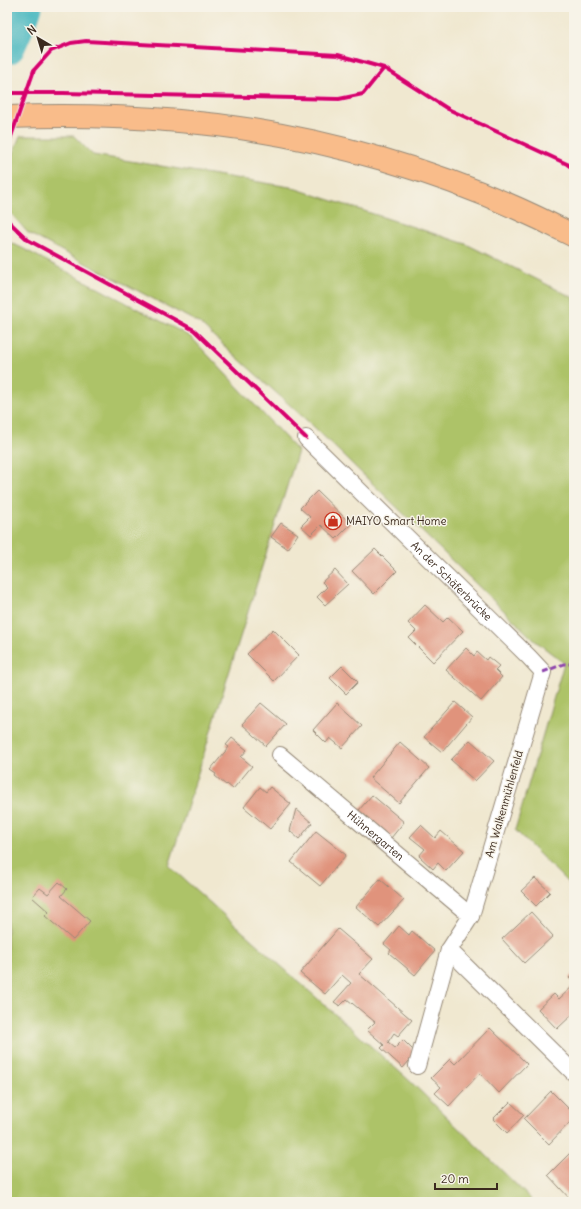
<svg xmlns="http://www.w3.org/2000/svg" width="581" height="1209" font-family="Delius,sans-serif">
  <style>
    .green { fill: #adc368; stroke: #747643 }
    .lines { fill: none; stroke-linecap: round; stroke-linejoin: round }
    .river { stroke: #49b8c0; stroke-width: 37 }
    .building { fill: #e0937b }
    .minor-casing { stroke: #968977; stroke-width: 18 }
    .primary-casing { stroke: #968977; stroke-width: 24 }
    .minor { stroke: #fff; stroke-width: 16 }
    .primary { stroke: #f9bc8a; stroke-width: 22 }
    .quiet { stroke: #8e44ad; stroke-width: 3; stroke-dasharray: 6 3; stroke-linecap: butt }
    .cycleway-casing { stroke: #f7f3e8; stroke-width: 6 }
    .cycleway { stroke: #d6006c; stroke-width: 4 }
    .labels { text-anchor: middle; stroke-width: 3; stroke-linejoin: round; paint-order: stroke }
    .poi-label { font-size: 11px; fill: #3b2a1e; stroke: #f7f3e8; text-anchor: start }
    .street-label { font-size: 11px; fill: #3b2a1e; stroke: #f7f3e8 }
  </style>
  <rect width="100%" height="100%" fill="#f7f3e8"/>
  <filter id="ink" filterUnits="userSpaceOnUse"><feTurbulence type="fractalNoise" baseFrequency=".025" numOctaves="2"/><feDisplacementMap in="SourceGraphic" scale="8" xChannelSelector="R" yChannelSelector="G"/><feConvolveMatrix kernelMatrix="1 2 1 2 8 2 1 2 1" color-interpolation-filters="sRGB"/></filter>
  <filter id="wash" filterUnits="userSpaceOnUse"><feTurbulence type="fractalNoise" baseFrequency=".012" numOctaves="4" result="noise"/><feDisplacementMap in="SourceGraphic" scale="16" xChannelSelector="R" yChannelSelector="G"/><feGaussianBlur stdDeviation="0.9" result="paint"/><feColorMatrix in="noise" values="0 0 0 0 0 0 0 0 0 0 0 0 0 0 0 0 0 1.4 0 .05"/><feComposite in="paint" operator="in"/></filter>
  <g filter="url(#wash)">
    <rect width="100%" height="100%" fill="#f0e8d0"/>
    <path class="green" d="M20 136H74L93 155 290 187 466 244 574 298V889L515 830 564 663 534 640 313 426 199 323 28 233 7 209V168Z
      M7 241 22 248 191 337 298 451 169 866 411 1082 534 1202H7Z"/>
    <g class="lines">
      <path class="river" d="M7 46 24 7"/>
    </g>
    <g id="blocks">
      <path class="building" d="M317 491 351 524 336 539 321 525 311 535 301 526 310 517 300 508Z
        M281 523 298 534 288 549 271 537Z
        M375 549 397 571 374 594 352 571Z
        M335 570 348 584 325 605 317 597 327 587 322 582Z
        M425 605 443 622 448 617 463 631 433 662 409 638 416 631 408 623Z
        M273 629 299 655 274 681 247 654Z
        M466 648 474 656 477 652 486 660 488 657 499 666 495 670 502 677 481 701 446 670Z
        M342 666 358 682 346 694 330 678Z
        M455 702 472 717 442 752 424 737Z
        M261 703 286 724 266 746 242 724Z
        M337 703 362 726 342 748 330 738 326 743 313 730Z
        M232 738 247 750 241 757 252 766 233 789 227 784 226 785 215 776 216 774 210 770 229 747 226 745Z
        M470 740 494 761 475 781 451 760Z
        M400 742 429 768 399 803 370 778Z
        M260 787 266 792 270 787 291 804 270 829 244 807Z
        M372 795 404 822 391 838 359 810Z
        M296 809 312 823 299 839 290 831Z
        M421 825 435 838 441 831 464 851 446 871 438 863 433 869 419 856 425 849 410 837Z
        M316 831 346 855 320 886 291 862Z
        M535 878 550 892 536 906 521 891Z
        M380 879 404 900 379 927 356 907Z
        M59 882 67 889 61 896 90 921 73 940 45 916 49 912 32 897 40 888 48 894Z
        M531 912 553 936 524 963 502 939Z
        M399 926 409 935 412 931 435 951 415 975 389 953 391 950 384 944Z
        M338 929 373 959 359 974 412 1020 398 1036 394 1033 388 1042 395 1048 403 1040 416 1053 403 1068 381 1048 384 1045 367 1030 375 1022 347 999 340 1006 334 1002 351 983 342 975 325 994 300 973Z
        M574 973V983L569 978Z
        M574 985V1013L557 1029 538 1009 554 994 559 999Z
        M490 1028 527 1064 499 1093 480 1073 449 1106 435 1093 441 1087 431 1078 450 1059 455 1064Z
        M551 1091 574 1114V1118L549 1144 524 1119Z
        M510 1102 524 1115 507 1133 493 1119Z
        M574 1149V1197L571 1200 548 1175Z"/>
    </g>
  </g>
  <g filter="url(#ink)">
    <use href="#blocks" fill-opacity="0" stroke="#968977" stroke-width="1"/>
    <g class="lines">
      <g class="minor-casing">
        <g id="minor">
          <path id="s1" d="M306 438 529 657 543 672 471 916 449 950 574 1073"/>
          <path id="s2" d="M280 755 471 916"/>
          <path d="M417 1066 449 950"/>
        </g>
      </g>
      <g class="primary-casing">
        <path id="primary" d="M7 117C64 115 122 116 179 121 313 132 455 173 574 236"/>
      </g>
      <use href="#minor" class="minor"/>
      <use href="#primary" class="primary"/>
      <path class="quiet" d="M543 672 564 664H574"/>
      <g class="cycleway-casing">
        <path id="cycleway" d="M7 93H63L339 99 363 94 384 68
          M7 148 34 70 51 51 71 43 86 41 338 55 384 68 448 109 567 164 574 169
          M7 220 28 240 194 330 306 438"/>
      </g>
      <use href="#cycleway" class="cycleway"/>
    </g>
  </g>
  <defs>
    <g id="shop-ring" transform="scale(0.9)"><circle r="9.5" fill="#f7f3e8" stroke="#c8321e" stroke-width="1.5"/><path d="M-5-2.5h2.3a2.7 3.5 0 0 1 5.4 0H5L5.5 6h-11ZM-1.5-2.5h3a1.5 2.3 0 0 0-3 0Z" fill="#c8321e"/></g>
  </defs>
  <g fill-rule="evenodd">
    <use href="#shop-ring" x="333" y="521"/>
  </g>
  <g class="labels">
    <g class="poi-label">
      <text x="346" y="525">MAIYO Smart Home</text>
    </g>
    <g class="street-label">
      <text dy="4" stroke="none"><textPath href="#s1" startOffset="204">An der Schäferbrücke</textPath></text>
      <text transform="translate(504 804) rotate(-74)" y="4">Am Walkenmühlenfeld</text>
      <text dy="4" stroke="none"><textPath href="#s2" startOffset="125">Hühnergarten</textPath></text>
    </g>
  </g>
  <rect width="581" height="1209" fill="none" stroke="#f7f3e8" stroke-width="24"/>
  <g transform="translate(38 38) rotate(322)" stroke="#f7f3e8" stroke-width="3" paint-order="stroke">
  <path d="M0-3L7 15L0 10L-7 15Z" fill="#3b2a1e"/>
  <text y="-6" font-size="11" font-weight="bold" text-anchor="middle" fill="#3b2a1e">N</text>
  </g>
  <path d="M435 1183v6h62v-6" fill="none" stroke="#3b2a1e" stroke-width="2"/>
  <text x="441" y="1183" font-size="12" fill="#3b2a1e" stroke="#f7f3e8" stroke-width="3" paint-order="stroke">20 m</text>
</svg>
